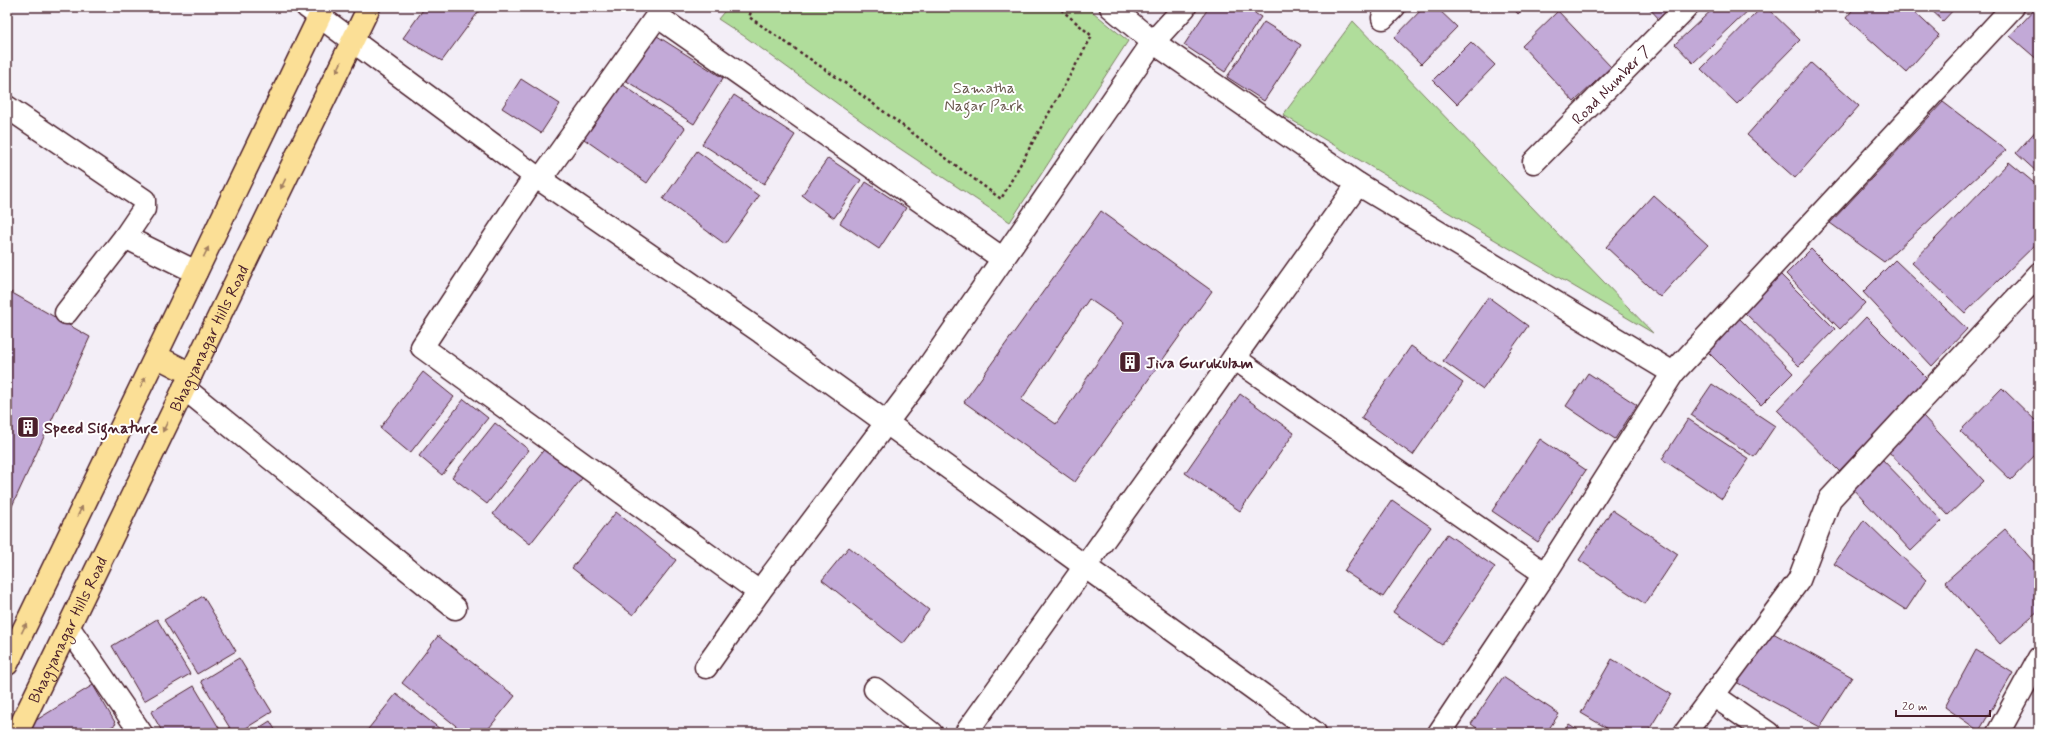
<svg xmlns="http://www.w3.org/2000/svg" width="2046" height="740" font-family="Mynerve,sans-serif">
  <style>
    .green { fill: #b0dd9b; stroke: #7d7e63 }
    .building { fill: #c2a9d7; stroke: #4a1f2b; fill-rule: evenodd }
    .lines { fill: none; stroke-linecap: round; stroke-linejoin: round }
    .minor-casing { stroke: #4a1f2b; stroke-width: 25 }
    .major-casing { stroke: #4a1f2b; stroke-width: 25 }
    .path { stroke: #4a1f2b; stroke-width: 2.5; stroke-dasharray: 3 3; stroke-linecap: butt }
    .minor { stroke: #fff; stroke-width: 22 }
    .major { stroke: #fbdf96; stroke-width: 22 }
    .oneway { fill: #a27f60 }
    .labels { text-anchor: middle; stroke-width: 4; stroke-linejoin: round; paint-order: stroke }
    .street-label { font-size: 16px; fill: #4a1f2b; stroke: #fff }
    .park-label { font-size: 16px; fill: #69584d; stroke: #fff }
    .poi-label { font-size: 16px; font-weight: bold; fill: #4a1f2b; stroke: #fff; text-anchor: start }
  </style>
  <rect width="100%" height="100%" fill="#f3eef7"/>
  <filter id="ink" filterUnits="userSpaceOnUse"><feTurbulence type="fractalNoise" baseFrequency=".025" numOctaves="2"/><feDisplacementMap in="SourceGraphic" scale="8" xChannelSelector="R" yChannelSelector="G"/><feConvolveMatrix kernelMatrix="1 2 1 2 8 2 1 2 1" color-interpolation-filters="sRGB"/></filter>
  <g filter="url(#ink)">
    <path class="green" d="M728 7H1087L1128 41 1010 222 893 144 744 36 718 19Z
      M1353 21 1653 333 1283 115Z"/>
    <path class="building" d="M425 7H482L442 61 403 38Z
      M1209 7H1245L1261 17 1225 72 1184 45Z
      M1424 7H1436L1457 27 1421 64 1394 38Z
      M1512 7H1525L1518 14Z
      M1648 7H1674L1660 20Z
      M1715 7H1752L1693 63 1675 44Z
      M1762 7H1766L1800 40 1737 104 1701 69Z
      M1855 7H1909L1939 35 1906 72 1846 18Z
      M1928 7H1956L1943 21Z
      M2035 9 2039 13V61L2010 36Z
      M1558 11 1611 67 1574 102 1522 46Z
      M1264 22 1301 45 1264 101 1227 77Z
      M654 34 723 78 694 124 625 80Z
      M1471 42 1495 65 1457 104 1433 80Z
      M1811 63 1859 106 1795 178 1747 135Z
      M521 79 560 104 541 133 502 108Z
      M619 82 685 128 647 183 581 137Z
      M734 95 795 135 764 184 702 144Z
      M1943 102 2006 150 1884 262 1830 223Z
      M2039 127V174L2016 153Z
      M697 151 759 196 725 244 663 199Z
      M828 158 861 180 834 218 802 195Z
      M2009 162 2039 187V241L1965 313 1912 263Z
      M866 182 906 208 879 249 840 223Z
      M1653 195 1708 245 1660 297 1606 247Z
      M1101 211 1212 291 1075 482 964 402ZM1089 299 1124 323 1056 424 1021 400Z
      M1811 249 1865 303 1840 329 1786 274Z
      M1895 260 1967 329 1932 366 1863 292Z
      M1779 273 1835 329 1799 366 1743 311Z
      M7 290 90 337 7 517Z
      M1488 297 1528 326 1483 389 1443 361Z
      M1738 317 1793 373 1761 405 1705 349Z
      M1866 317 1928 379 1839 471 1777 410Z
      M1411 346 1463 383 1413 455 1361 418Z
      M423 372 454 397 410 453 380 428Z
      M1588 373 1637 405 1615 439 1566 406Z
      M1712 384 1775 426 1754 457 1691 415Z
      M2002 388 2039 424V451L2011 480 1960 431Z
      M1240 394 1294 433 1240 511 1185 473Z
      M464 399 488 418 442 475 419 456Z
      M1923 416 1984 481 1948 515 1887 450Z
      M1688 419 1749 459 1722 499 1662 459Z
      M495 423 529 450 487 504 452 477Z
      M1540 439 1586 470 1538 542 1492 511Z
      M546 447 583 477 530 544 493 514Z
      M1880 457 1942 521 1911 551 1850 486Z
      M1392 500 1431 527 1383 597 1344 571Z
      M1612 510 1678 554 1645 604 1579 560Z
      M616 512 676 560 633 615 572 568Z
      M1864 520 1926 580 1906 610 1834 564Z
      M2005 529 2039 568V610L2000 644 1945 582Z
      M1447 534 1495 567 1442 645 1393 612Z
      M849 547 929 610 903 644 822 580Z
      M203 596 236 651 197 674 164 620Z
      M157 619 190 674 144 701 112 646Z
      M1773 633 1852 677 1820 727 1736 682Z
      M438 636 515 696 485 733H465L402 683Z
      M1976 650 2013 673 1979 731 1945 707Z
      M239 658 272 712 238 733H233L201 681Z
      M1612 659 1671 694 1647 733H1615L1581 713Z
      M1503 677 1559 714 1546 733H1484L1471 724Z
      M93 685 116 724 101 733H35L30 724Z
      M194 686 222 733H163L151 712Z
      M396 694 445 733H365Z
      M270 721 277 733H251Z
      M1569 724 1583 733H1563Z"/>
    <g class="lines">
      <g class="minor-casing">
        <g id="minor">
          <path d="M307 7 535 176 761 332 1315 733"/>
          <path d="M1111 7 1153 42 1185 7"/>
          <path d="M1383 18 1394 7"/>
          <path d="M7 107 144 200V209L125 237 66 313"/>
          <path id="s1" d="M1534 162 1687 7"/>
          <path d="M535 176 422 347 759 592"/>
          <path d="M540 180 657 16 1003 259"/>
          <path d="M1358 184 1673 373 1545 574 1439 733"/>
          <path d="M125 237 196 272"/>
          <path d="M1234 358 1545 574"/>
          <path d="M1673 373 2013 7"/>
          <path d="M184 388 455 608"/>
          <path d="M69 628 141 733"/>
          <path d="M706 667 759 592 924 373 1153 42 1358 184 966 733"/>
          <path d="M875 689 931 733"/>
          <path d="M1713 695 1768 733"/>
          <path d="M1685 733 1799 580 1830 499 2039 274"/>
          <path d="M1998 733 2039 658"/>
        </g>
      </g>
      <g class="major-casing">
        <g id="major">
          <path d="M156 356 191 374"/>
          <path d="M7 664 324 7"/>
          <path id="s2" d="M17 733 369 7"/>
        </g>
      </g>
      <path class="path" d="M753 7 749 17 852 88 1001 199 1092 36 1058 7"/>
      <use href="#minor" class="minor"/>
      <use href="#major" class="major"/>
    </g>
    <defs><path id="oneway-solid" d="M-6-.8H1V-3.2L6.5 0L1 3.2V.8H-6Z"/></defs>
    <g class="oneway">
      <use href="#oneway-solid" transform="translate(339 67) rotate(116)"/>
      <use href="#oneway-solid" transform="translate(283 184) rotate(116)"/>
      <use href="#oneway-solid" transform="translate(206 252) rotate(-64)"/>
      <use href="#oneway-solid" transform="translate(143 382) rotate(-64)"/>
      <use href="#oneway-solid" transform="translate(165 427) rotate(116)"/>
      <use href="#oneway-solid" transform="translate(80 511) rotate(-64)"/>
      <use href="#oneway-solid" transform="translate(24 628) rotate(-64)"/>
    </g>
  </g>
  <defs>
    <g id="building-square" transform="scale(1.15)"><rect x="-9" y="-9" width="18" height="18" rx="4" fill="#4a1f2b" stroke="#fff"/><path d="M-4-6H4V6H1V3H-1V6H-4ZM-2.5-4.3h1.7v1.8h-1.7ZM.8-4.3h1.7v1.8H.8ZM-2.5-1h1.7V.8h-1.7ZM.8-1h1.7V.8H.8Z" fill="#fff"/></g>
  </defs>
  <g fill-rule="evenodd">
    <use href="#building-square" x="1130" y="362"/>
    <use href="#building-square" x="28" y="427"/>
  </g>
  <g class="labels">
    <g class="street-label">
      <text dy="6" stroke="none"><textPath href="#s1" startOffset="109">Road Number 7</textPath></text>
      <text dy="6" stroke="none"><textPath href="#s2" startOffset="439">Bhagyanagar Hills Road</textPath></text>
      <text dy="6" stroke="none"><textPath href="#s2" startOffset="115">Bhagyanagar Hills Road</textPath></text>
    </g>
    <g class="park-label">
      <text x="984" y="93">Samatha<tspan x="984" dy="18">Nagar Park</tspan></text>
    </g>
    <g class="poi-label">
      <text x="1146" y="368">Jiva Gurukulam</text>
      <text x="44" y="433">Speed Signature</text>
    </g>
  </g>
  <rect width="2046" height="740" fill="none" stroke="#fff" stroke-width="24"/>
  <rect x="12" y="12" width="2022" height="716" fill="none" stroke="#4a1f2b" stroke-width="1.5" filter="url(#ink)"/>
  <path d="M1896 710v6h94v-6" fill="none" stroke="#4a1f2b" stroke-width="2"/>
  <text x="1902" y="710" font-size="12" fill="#4a1f2b" stroke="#ffffff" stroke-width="3" paint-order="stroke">20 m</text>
</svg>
